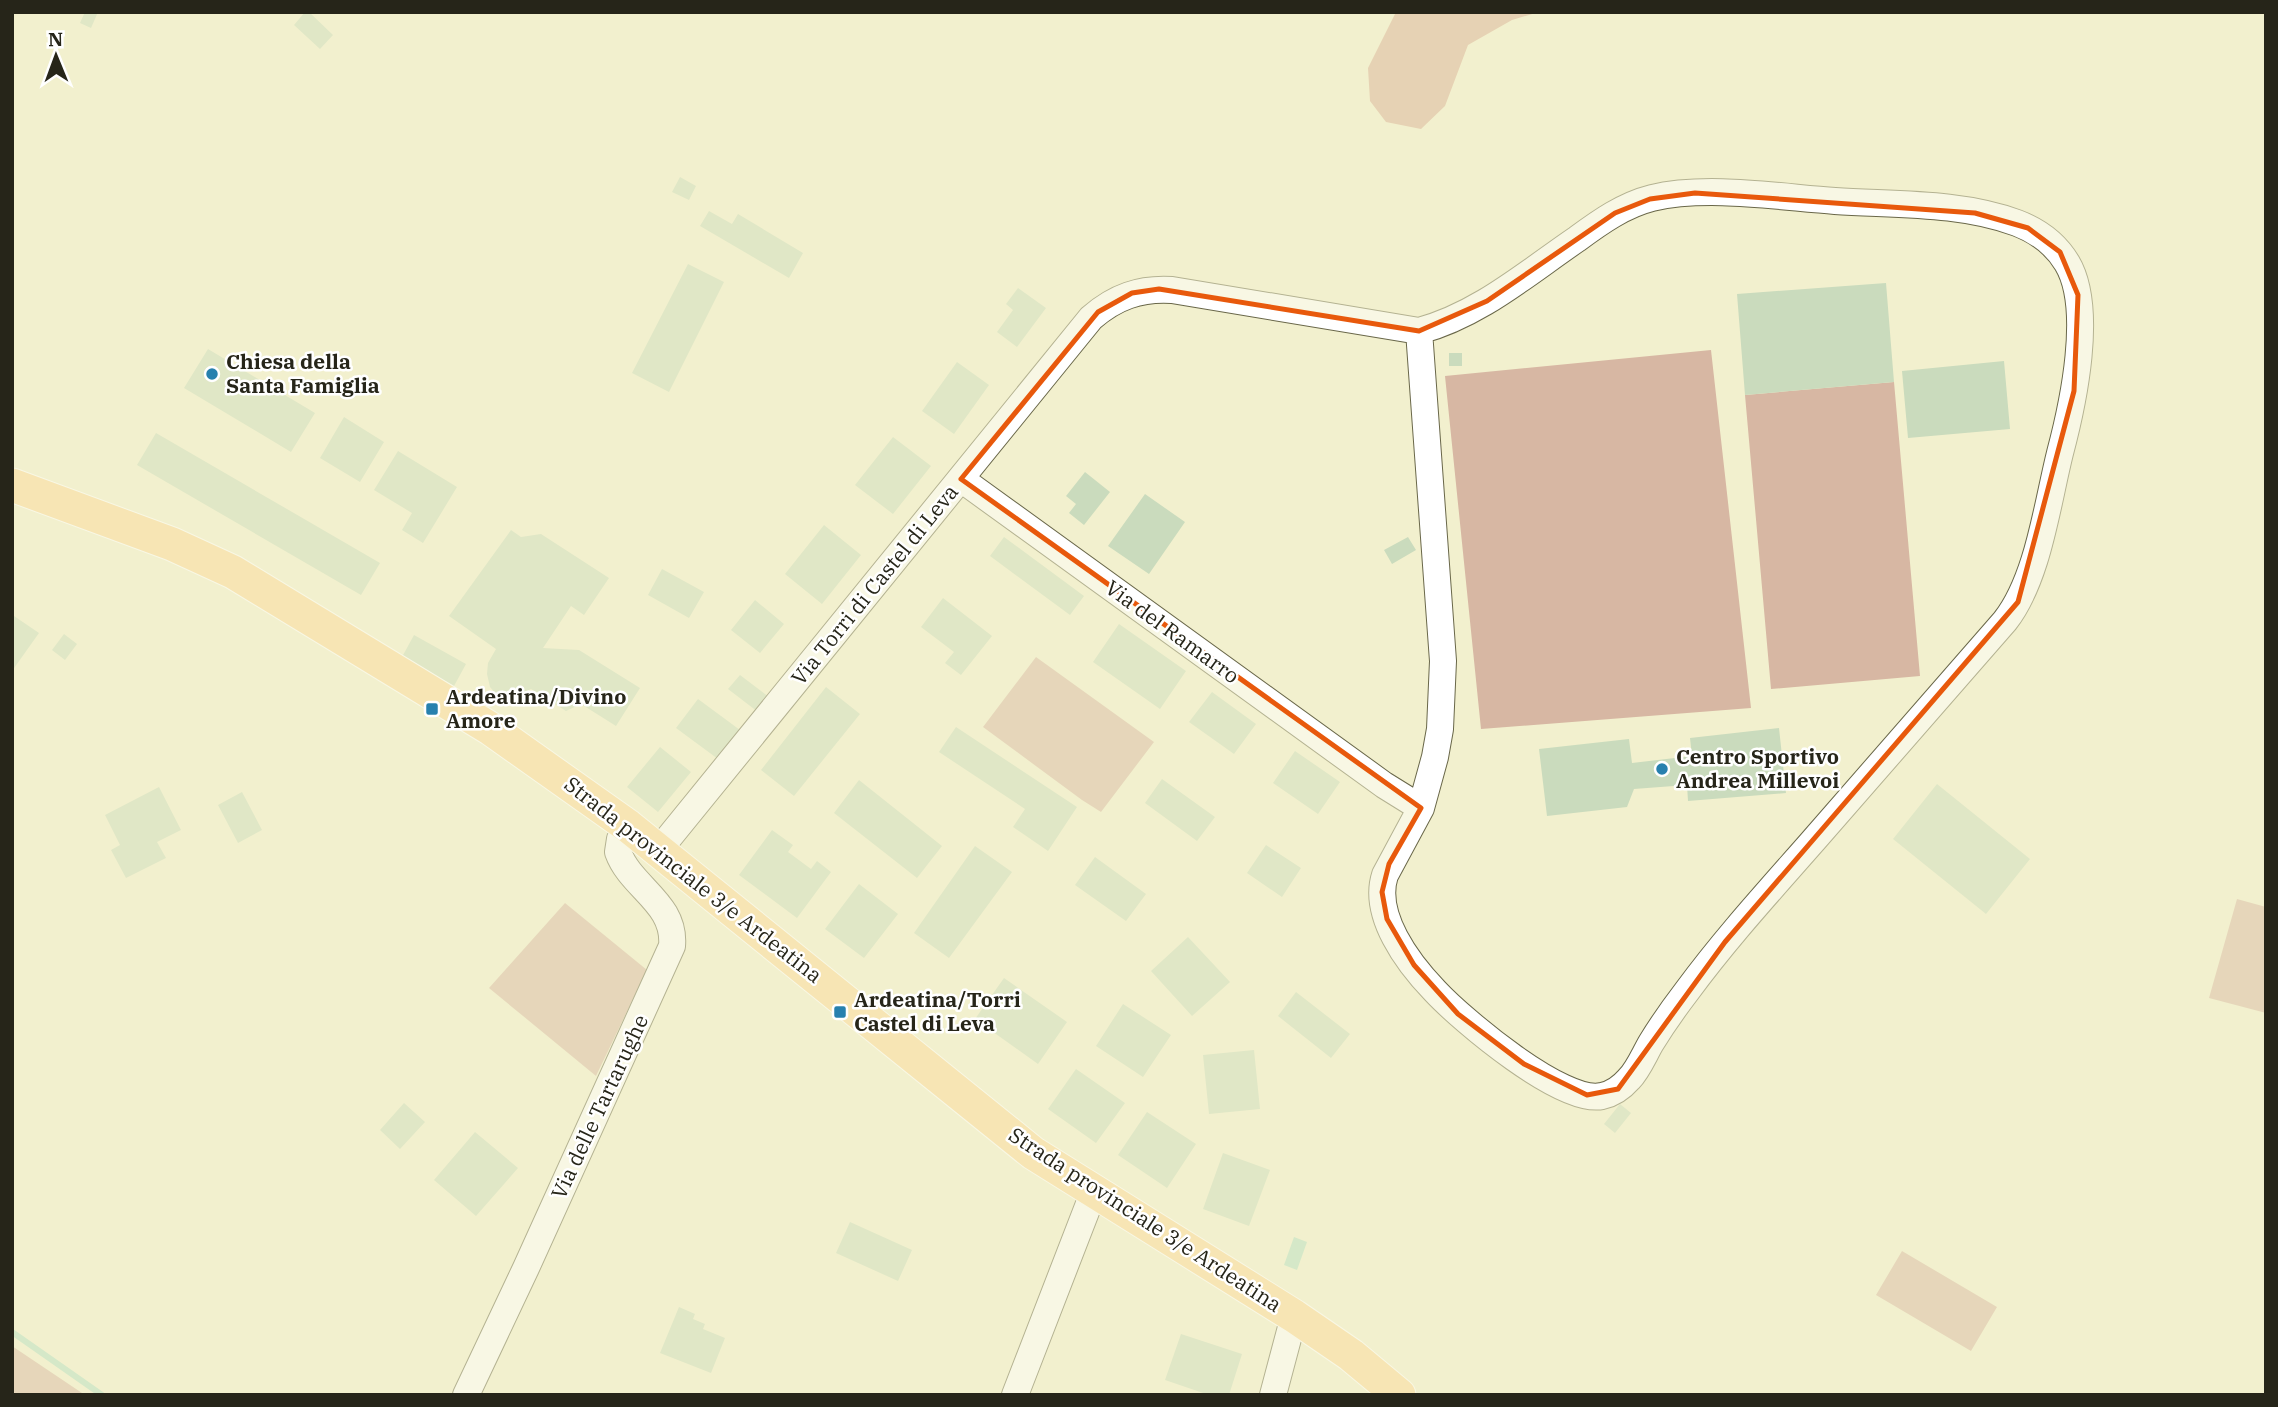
<svg xmlns="http://www.w3.org/2000/svg" width="2278" height="1407" font-family="'IBM Plex Serif',serif">
  <style>
    .green { fill: #d7b7a3 }
    .forest { fill: #d8ad94 }
    .water { fill: #b1dec2 }
    .lines { fill: none; stroke-linecap: round; stroke-linejoin: round }
    .stream { stroke: #b1dec2; stroke-width: 6 }
    .building { fill: #cadbbd }
    .minor-casing { stroke: #696749; stroke-width: 28 }
    .major-casing { stroke: #fff; stroke-width: 35 }
    .minor { stroke: #fff; stroke-width: 26 }
    .major { stroke: #fdd896; stroke-width: 33 }
    .marked { fill: none; stroke: #e8590c; stroke-width: 5; stroke-linejoin: round }
    .poi-dot { fill: #2780ae; stroke: #fff; stroke-width: 2.5 }
    .labels { text-anchor: middle; stroke-width: 5; stroke-linejoin: round; paint-order: stroke }
    .poi-label { font-size: 21px; font-weight: bold; fill: #262519; stroke: #fff; text-anchor: start }
    .street-label { font-size: 21px; fill: #262519; stroke: #fff }
  </style>
  <rect width="100%" height="100%" fill="#f2f0ce"/>
  <path class="green" d="M1711 350 1751 708 1481 729 1445 376Z
    M1894 382 1920 676 1771 689 1745 395Z
    M1036 657 1154 742 1101 812 1082 800 983 727Z
    M2237 899 2266 907V1013L2209 998Z
    M565 903 647 970 596 1076 489 988Z
    M1902 1251 1997 1307 1971 1351 1876 1295Z
    M12 1346 85 1395H12Z"/>
  <path class="forest" d="M1396 12H1539L1512 20 1468 45 1445 106 1421 129 1386 122 1370 101 1368 68Z"/>
  <path class="water" d="M1294 1237 1307 1242 1297 1270 1284 1265Z"/>
  <g class="lines">
    <path class="stream" d="M12 1332 102 1395"/>
  </g>
  <path class="building" d="M85 12H98L91 28 80 23Z
    M305 12H309L333 35 320 49 294 25Z
    M680 177 696 186 689 200 672 192Z
    M709 211 732 224 738 214 803 253 789 278 700 226Z
    M688 264 724 282 669 392 632 373Z
    M1886 283 1894 382 1745 395 1737 294Z
    M1018 288 1046 308 1017 347 997 332 1013 310 1006 304Z
    M208 349 315 413 291 452 184 388Z
    M1449 353H1462V366H1449Z
    M2004 361 2010 429 1908 438 1902 371Z
    M957 362 989 385 954 434 922 411Z
    M344 417 384 442 360 482 320 458Z
    M156 433 380 563 361 595 137 465Z
    M893 437 931 466 893 514 855 485Z
    M398 451 457 487 423 543 402 530 412 513 374 490Z
    M1085 472 1110 492 1084 525 1069 513 1076 504 1066 496Z
    M1145 494 1185 522 1149 574 1108 546Z
    M824 525 861 555 822 604 785 574Z
    M511 530 521 537 541 534 609 578 584 615 571 606 543 648 579 650 640 688 616 726 581 704 566 711 531 689 514 697 496 694 490 687 487 674 488 663 496 649 449 616Z
    M1004 537 1084 596 1070 615 990 556Z
    M1408 537 1416 550 1392 564 1384 550Z
    M662 569 704 592 689 618 648 595Z
    M943 598 992 636 961 675 945 663 954 652 921 627Z
    M755 600 784 624 760 653 731 630Z
    M14 616 39 633 12 671V618Z
    M1119 624 1186 671 1160 709 1093 662Z
    M64 634 77 644 65 660 52 650Z
    M414 635 466 664 454 686 402 657Z
    M740 675 769 697 758 712 728 689Z
    M826 687 860 714 794 796 761 770Z
    M1212 692 1256 724 1234 754 1189 722Z
    M698 699 740 730 718 759 676 728Z
    M956 727 1077 807 1048 851 1013 827 1025 809 939 752Z
    M1779 728 1786 793 1688 801 1687 785 1634 789 1627 807 1547 816 1539 749 1629 739 1632 763 1692 756 1690 738Z
    M660 747 691 772 658 812 627 787Z
    M1295 751 1340 782 1318 814 1273 783Z
    M1162 779 1215 817 1197 841 1145 803Z
    M859 780 942 846 917 878 834 813Z
    M1937 784 2030 859 1986 914 1893 839Z
    M159 787 181 830 157 842 166 858 126 878 111 850 120 845 105 815Z
    M242 792 262 830 238 843 218 805Z
    M772 830 793 845 788 852 811 869 817 861 831 872 797 918 739 875Z
    M1266 845 1301 868 1282 897 1247 873Z
    M975 846 1012 872 949 958 914 933Z
    M1095 857 1146 894 1126 921 1075 885Z
    M859 884 898 914 864 958 825 929Z
    M1188 937 1230 982 1192 1016 1151 971Z
    M1004 978 1067 1022 1038 1064 975 1019Z
    M1296 992 1350 1034 1331 1058 1278 1016Z
    M1123 1004 1171 1035 1143 1077 1096 1046Z
    M1254 1050 1260 1109 1209 1114 1203 1055Z
    M1076 1069 1125 1103 1096 1143 1048 1109Z
    M404 1103 425 1122 400 1149 380 1130Z
    M1620 1104 1631 1113 1615 1133 1604 1124Z
    M1147 1112 1196 1144 1167 1188 1118 1155Z
    M475 1132 518 1168 476 1216 434 1180Z
    M1223 1153 1270 1170 1249 1226 1203 1209Z
    M850 1222 912 1250 898 1281 836 1253Z
    M679 1307 695 1314 693 1319 705 1324 703 1329 725 1338 711 1373 660 1353Z
    M1181 1334 1242 1354 1229 1395H1209L1165 1380Z"/>
  <g class="lines">
    <g class="minor-casing">
      <path id="minor" d="M961 479 1384 785 1421 808
        M658 851 1091 318C1115 297 1140 288 1172 290L1419 331C1479 315 1527 273 1577 239 1600 222 1624 205 1652 198 1707 185 1779 197 1835 201 1895 205 1961 202 2017 223 2038 231 2055 243 2067 263 2094 308 2073 404 2060 453 2047 505 2038 579 2005 621 1941 695 1877 768 1813 841 1770 890 1726 938 1687 991 1674 1008 1662 1025 1651 1043 1644 1055 1638 1070 1629 1079 1622 1087 1612 1094 1602 1096 1563 1105 1462 1020 1435 991 1408 963 1372 915 1385 875L1421 808 1435 757 1440 729 1443 661 1419 331
        M466 1395 526 1268 672 946C676 903 631 888 618 852L620 839 628 826
        M1015 1395 1094 1191
        M1273 1395 1294 1316"/>
    </g>
    <g class="major-casing">
      <path id="major" d="M12 485 172 544 233 572 491 729 628 826 1033 1153 1294 1316 1351 1355 1399 1395"/>
    </g>
    <use href="#minor" class="minor"/>
    <use href="#major" class="major"/>
  </g>
  <path d="M0 0H2278V1407H0ZM1695 193 1975 213 2028 228 2060 252 2078 295 2074 391 2018 602 1725 942 1618 1089 1587 1095 1524 1064 1458 1014 1414 965 1387 919 1382 892 1389 864 1421 808 961 479 1098 312 1132 293 1159 289 1419 331 1487 301 1615 213 1650 199Z" fill="#f2f0ce" fill-opacity=".55" fill-rule="evenodd"/>
  <path class="marked" d="M1695 193 1975 213 2028 228 2060 252 2078 295 2074 391 2018 602 1725 942 1618 1089 1587 1095 1524 1064 1458 1014 1414 965 1387 919 1382 892 1389 864 1421 808 961 479 1098 312 1132 293 1159 289 1419 331 1487 301 1615 213 1650 199Z"/>
  <g class="poi-dot">
    <circle cx="212" cy="374" r="7"/>
    <rect x="425" y="702" width="14" height="14" rx="3.5"/>
    <circle cx="1662" cy="769" r="7"/>
    <rect x="833" y="1005" width="14" height="14" rx="3.5"/>
  </g>
  <g class="labels">
    <g class="poi-label">
      <text x="226" y="369">Chiesa della<tspan x="226" dy="24">Santa Famiglia</tspan></text>
      <text x="446" y="704">Ardeatina/Divino<tspan x="446" dy="24">Amore</tspan></text>
      <text x="1676" y="764">Centro Sportivo<tspan x="1676" dy="24">Andrea Millevoi</tspan></text>
      <text x="854" y="1007">Ardeatina/Torri<tspan x="854" dy="24">Castel di Leva</tspan></text>
    </g>
    <g class="street-label">
      <text transform="translate(875 585) rotate(-51)" y="7">Via Torri di Castel di Leva</text>
      <text transform="translate(1172 632) rotate(36)" y="7">Via del Ramarro</text>
      <text transform="translate(693 880) rotate(38)" y="7">Strada provinciale 3/e Ardeatina</text>
      <text transform="translate(600 1107) rotate(-65)" y="7">Via delle Tartarughe</text>
      <text transform="translate(1145 1220) rotate(33)" y="7">Strada provinciale 3/e Ardeatina</text>
    </g>
  </g>
  <rect width="2278" height="1407" fill="none" stroke="#262519" stroke-width="28"/>
  <g transform="translate(56 56) rotate(359)" stroke="#ffffff" stroke-width="5" paint-order="stroke">
  <path d="M0-5L12 26L0 18L-12 26Z" fill="#262519"/>
  <text y="-10" font-size="19" font-weight="bold" text-anchor="middle" fill="#262519">N</text>
  </g>
</svg>
